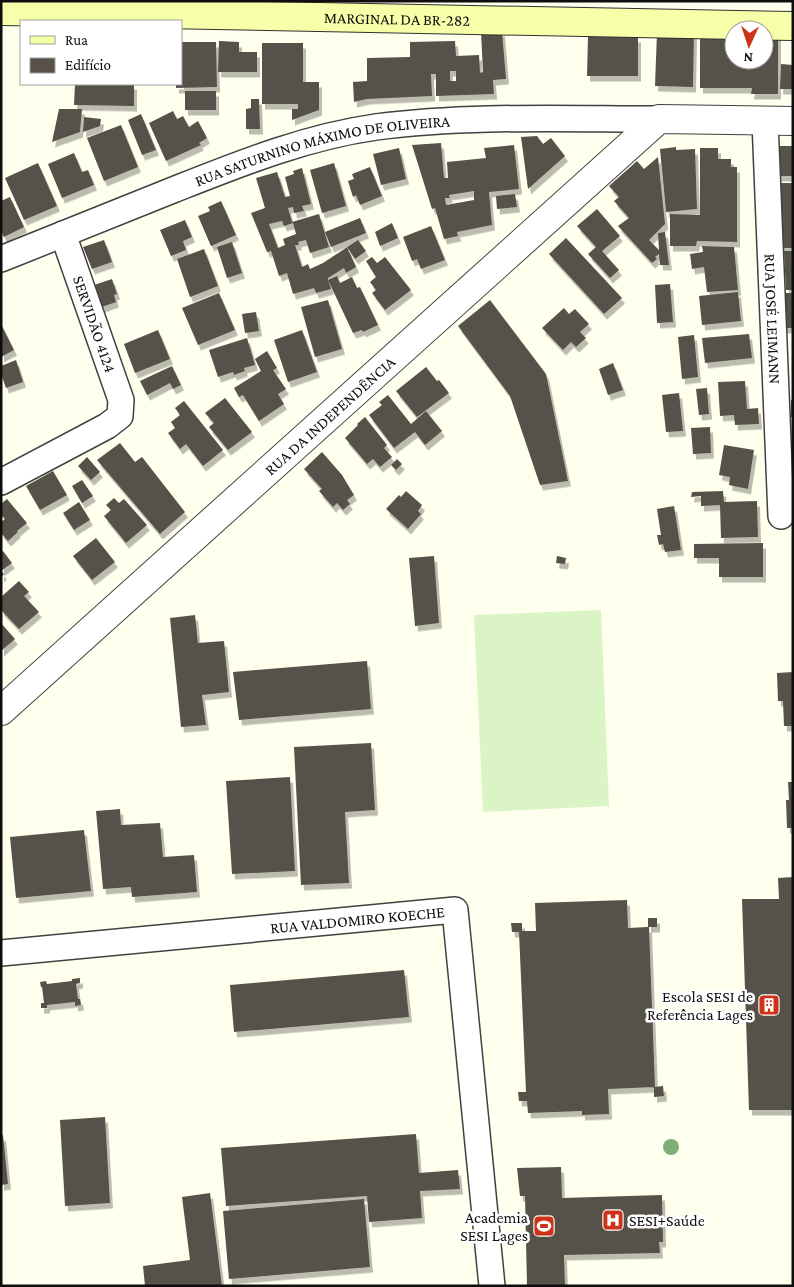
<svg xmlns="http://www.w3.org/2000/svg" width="794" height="1287" font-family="'Crimson Pro',serif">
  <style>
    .pitch { fill: #dbf4c6 }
    .building { fill: #575149; fill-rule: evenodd; filter: url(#shadow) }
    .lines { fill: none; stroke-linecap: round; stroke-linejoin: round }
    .minor-casing { stroke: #414141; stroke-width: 28 }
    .tertiary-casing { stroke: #414141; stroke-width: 30 }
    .secondary-casing { stroke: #303030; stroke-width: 30 }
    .minor { stroke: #fff; stroke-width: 25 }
    .tertiary { stroke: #fff; stroke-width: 28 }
    .secondary { stroke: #f7ffa9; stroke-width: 28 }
    .tree { fill: #7fae78 }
    .labels { text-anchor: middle; stroke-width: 5; stroke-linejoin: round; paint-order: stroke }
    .street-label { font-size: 16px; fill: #0e0e0e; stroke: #fff }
    .poi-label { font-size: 16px; fill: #0e0e0e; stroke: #fff; text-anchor: end }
  </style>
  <defs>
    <filter id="shadow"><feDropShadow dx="3" dy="5.5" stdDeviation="0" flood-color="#0004"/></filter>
  </defs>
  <rect width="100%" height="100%" fill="#ffe"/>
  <path class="pitch" d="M601 610 609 806 483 812 474 615Z"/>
  <path class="building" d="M502 31 506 79 493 80 494 94 436 96V74H431L432 96 367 99 354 102 353 82 367 81V58L410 57V42L455 41 456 56 479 55 480 73 483 72 481 32ZM450 71H456V81H450Z
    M657 32H694L693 87 655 86Z
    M700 33 734 34V60H764V34H778V94H751L752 88H700Z
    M588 36 638 37V76H587Z
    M219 41 239 42V52H257V72H218Z
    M181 42H216L217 87 176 88V84H181Z
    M262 43H303V82H319V110L292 120V109H298V104H262Z
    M781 64 793 65V89H780Z
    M75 84H134V106L74 105Z
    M185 91H216V110H185Z
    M251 99H259L260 129H246V109L251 108Z
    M59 109H82L80 132 52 142Z
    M173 111 177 119 183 116 189 127 198 121 207 138 199 143 201 145 166 161 149 123Z
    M141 114 156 150 142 155 128 120Z
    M84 117 101 119 100 126 83 132Z
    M121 125 138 167 104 181 87 138Z
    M537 136 543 144 551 138 565 156 528 189 521 137Z
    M441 143 444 178H448L447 162 486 158 484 148 514 145 519 189 489 192 492 225 457 232 458 236 444 239 435 208 432 209 412 145ZM474 191V200L446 205 445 198H450L449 195Z
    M774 146H793V176H775Z
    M676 147V150L695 149 697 209 666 212 660 149Z
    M399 148 406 179 381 185 373 154Z
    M700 148H718V159H731V167H737V242L697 241 696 246H670V214L700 215Z
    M74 153 82 172 88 170 94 185 62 198 48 164Z
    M658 157 665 224 649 240 659 250 658 233 665 232 669 265H660L659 254 655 257 657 259 652 263 618 226 629 218 614 201 619 197 609 186 637 161 644 169Z
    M38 163 57 206 24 220 5 178Z
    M334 163 346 206 322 213 310 170Z
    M370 167 382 196 360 205 356 195 353 197 348 181 354 179 352 174Z
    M302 168 311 204 302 206 304 211 294 213 293 207 288 208 292 222 319 214 329 247 310 253 306 240 298 242 299 245H295L302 267 308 264 310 269 323 263 358 240 366 251 355 259 347 247 356 267 346 273 344 268 328 278V280L337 276 340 283 352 277 357 288 360 287 378 325 363 332 362 330 353 333 328 280 331 289 316 293 314 288 293 294 287 273 279 276 271 251 267 252 251 213 265 208 256 178 277 172 285 197 290 196 285 177 294 174 293 171ZM282 221 284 226 293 223 296 234 283 239 285 245 278 248 269 224Z
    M777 183H793V248H780Z
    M515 194 517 207 497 209 496 196Z
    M10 197 24 227 4 237 1 231V201Z
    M221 201 236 235 211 246 198 216 210 211 208 207Z
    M597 209 620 236 602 251 619 270 610 278 588 254 596 247 577 226Z
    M360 218 366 233 331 247 325 232Z
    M185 220 192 237 183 241 186 250 171 256 160 230Z
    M392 223 398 238 380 246 375 232Z
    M431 226 445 260 421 269 417 259 412 261 403 237Z
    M566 238 622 298 604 314 549 254Z
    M104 240 112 262 92 269 83 247Z
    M232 242 242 273 227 278 217 247Z
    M702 246 734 247 738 290 707 292 704 267 692 269 690 254 703 252Z
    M204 249 218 286 190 297 177 259Z
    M784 251H793V290H786Z
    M372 257 377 263 385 257 411 290 385 310 372 293 376 290 370 282 376 277 366 261Z
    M112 279 117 294 114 295 116 302 102 307 94 285Z
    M670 284 673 322 657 323 655 285Z
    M738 292 741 321 702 325 699 296Z
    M219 293 235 330 198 345 182 308Z
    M783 293H793V328H784Z
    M328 300 342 349 315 357 301 307Z
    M490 300 546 374 568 481 540 485 510 396 458 326Z
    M564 308 569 314 575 309 589 324 580 332 586 338 576 347 571 342 563 350 542 328Z
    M256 312 259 331 245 333 242 314Z
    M1 324 14 350 1 357Z
    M158 330 170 359 135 373 124 344Z
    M302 330 317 372 288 382 274 340Z
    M749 334 752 358 705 363 702 338Z
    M694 335 698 377 682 379 678 337Z
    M247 338 255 365 244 368 245 371 234 375 233 372 218 377 209 350Z
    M267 351 277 368 273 370 286 389 278 394 284 404 259 421 243 395 239 397 234 388 261 371 255 359Z
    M16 360 23 382 6 388 1 374V366Z
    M613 363 623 390 608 395 599 369Z
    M172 366 181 385 173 389 170 383 147 395 140 381Z
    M426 367 437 381 439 380 449 393 417 417 396 391Z
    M745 381 747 409 758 408 759 424 735 425 734 415 720 416 718 382Z
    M707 388 709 414 699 415 696 389Z
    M679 393 683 431 666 432 662 395Z
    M388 395 411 424 426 411 442 431 425 445 415 432 394 448 369 415 382 405 379 402Z
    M225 398 252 432 228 450 209 427 214 423 205 413Z
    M791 400H793V417H791Z
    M184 401 223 450 203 466 186 444 180 449 168 433 175 428 171 422 180 415 175 408Z
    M365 417 387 445 384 448 392 457 380 467 373 459 367 464 345 438 358 425 357 424Z
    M710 427 711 453 693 454 691 428Z
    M120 443 135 462 142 457 185 512 160 534 97 460Z
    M724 445 754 450 748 489 729 485 730 477 719 475Z
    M322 452 342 475 354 495 347 500 350 504 343 510 337 503 333 507 319 491 322 489 304 469Z
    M87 457 100 472 91 480 78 466Z
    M397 459 402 464 396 470 391 465Z
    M53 471 67 495 40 510 26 486Z
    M82 480 93 496 82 503 72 486Z
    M406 491 422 505 418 511 421 514 408 529 386 509 399 495 401 497Z
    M723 491 724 502 757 501 758 537 721 538 720 505 701 506V496L691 497 692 492Z
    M114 498 119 503 124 499 147 525 126 543 104 516 111 510 106 505Z
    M7 499 27 523 17 531 18 532 8 541 1 533V522L5 519 1 515V504Z
    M79 502 90 520 74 530 63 513Z
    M674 506 681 550 665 552 663 544 659 545 657 535H661L657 509Z
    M96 538 115 562 92 580 73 556Z
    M763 543V577H719V558H694V544Z
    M3 551 12 563 1 571 4 574 1 577V552Z
    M434 556 439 623 415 626 409 558Z
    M557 556 566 558 565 564 556 563Z
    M19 581 29 592 24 596 39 612 19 629 1 610V597Z
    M195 615 198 643 224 641 229 692 202 695 206 725 181 727 170 618Z
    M1 623 15 639 1 651Z
    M367 661 371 709 239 720 233 672Z
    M793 672V726H784L783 701H778L777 673Z
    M371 743 375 810 345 812 349 883 301 885 294 747Z
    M290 777 295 871 232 874 226 781Z
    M788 782H793V828H787L786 800H789Z
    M120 809 121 825 160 823 163 857 194 855 197 892 132 897 131 887 103 889 96 811Z
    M84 830 91 891 16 898 10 837Z
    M793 877V1110H749L742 899H779L778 878Z
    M627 900 628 928 648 927V918H657V927H649L655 1087 608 1089 609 1114 582 1115V1111L528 1113 527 1101H519L518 1092H526L519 932H512L511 923H522V931H536L535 903Z
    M404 970 409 1017 234 1032 230 985Z
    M80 978V983L76 984 78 999H80L81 1005 75 1006V1002L47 1005V1008H41V1003H44L42 987H41L40 982 46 981 47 984 72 981V979Z
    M663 1086 664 1096 654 1097V1087Z
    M105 1117 110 1203 65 1206 60 1120Z
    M416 1134 419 1173 458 1170 460 1189 420 1191 422 1218 369 1222 367 1196 226 1206 221 1148Z
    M3 1135 8 1184 1 1185V1136Z
    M561 1167 562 1198 662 1195 663 1242H659L660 1253 564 1255 565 1286H527L525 1196H520L517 1168Z
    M210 1193 222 1286H145L143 1266 190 1260 182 1197Z
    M364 1199 370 1267 229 1279 223 1211Z"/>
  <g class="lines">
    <g class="minor-casing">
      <g id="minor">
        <path id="s1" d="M765 121 781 516"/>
        <path id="s2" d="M1 259C59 236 116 213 173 190 239 164 305 137 376 127 469 115 565 119 659 119"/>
        <path d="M1 482 107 426 120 416 121 400 63 234"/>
        <path id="s3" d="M1 953 455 910 492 1286"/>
      </g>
    </g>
    <g class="tertiary-casing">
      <g id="tertiary">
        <path id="s4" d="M1 711 659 119 793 121"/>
      </g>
    </g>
    <g class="secondary-casing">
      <g id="secondary">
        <path id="s5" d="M1 11 793 26"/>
      </g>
    </g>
    <use href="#minor" class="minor"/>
    <use href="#tertiary" class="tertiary"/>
    <use href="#secondary" class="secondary"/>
  </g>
  <circle class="tree" cx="671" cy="1147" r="8"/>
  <defs>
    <g id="building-square" transform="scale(1.125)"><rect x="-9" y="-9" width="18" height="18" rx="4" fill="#cd3316" stroke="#fff"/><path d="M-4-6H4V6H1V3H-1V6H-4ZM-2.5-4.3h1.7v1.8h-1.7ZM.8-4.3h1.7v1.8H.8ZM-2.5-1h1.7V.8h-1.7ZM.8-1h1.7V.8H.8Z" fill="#fff"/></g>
    <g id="hospital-square" transform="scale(1.125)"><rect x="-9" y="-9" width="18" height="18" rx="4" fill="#cd3316" stroke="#fff"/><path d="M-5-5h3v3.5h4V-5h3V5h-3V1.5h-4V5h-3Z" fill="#fff"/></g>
    <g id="stadium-square" transform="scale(1.125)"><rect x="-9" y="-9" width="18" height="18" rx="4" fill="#cd3316" stroke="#fff"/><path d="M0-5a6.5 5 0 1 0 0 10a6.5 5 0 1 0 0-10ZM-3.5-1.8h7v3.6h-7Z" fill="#fff"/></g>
  </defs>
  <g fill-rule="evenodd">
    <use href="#building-square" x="769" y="1005"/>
    <use href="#hospital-square" x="613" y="1220"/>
    <use href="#stadium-square" x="544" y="1226"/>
  </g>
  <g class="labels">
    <g class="street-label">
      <text dy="6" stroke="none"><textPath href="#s5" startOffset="396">MARGINAL DA BR-282</textPath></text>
      <text dy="6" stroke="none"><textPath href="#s2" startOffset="341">RUA SATURNINO MÁXIMO DE OLIVEIRA</textPath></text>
      <text dy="6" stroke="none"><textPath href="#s1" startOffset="198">RUA JOSÉ LEIMANN</textPath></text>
      <text transform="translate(95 324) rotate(71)" y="6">SERVIDÃO 4124</text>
      <text dy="6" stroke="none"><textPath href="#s4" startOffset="442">RUA DA INDEPENDÊNCIA</textPath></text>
      <text dy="6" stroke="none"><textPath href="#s3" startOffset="358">RUA VALDOMIRO KOECHE</textPath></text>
    </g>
    <g class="poi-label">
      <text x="753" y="1002">Escola SESI de<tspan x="753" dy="18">Referência Lages</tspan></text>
      <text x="528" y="1223">Academia<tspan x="528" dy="18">SESI Lages</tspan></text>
      <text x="629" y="1226" text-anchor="start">SESI+Saúde</text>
    </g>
  </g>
  <rect width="794" height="1287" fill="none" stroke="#0e0e0e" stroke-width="5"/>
  <rect x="20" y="20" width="162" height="65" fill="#ffffff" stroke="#9f9f9f"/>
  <rect x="30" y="36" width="25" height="8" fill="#f7ffa9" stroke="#9f9f9f"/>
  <text x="65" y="45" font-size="15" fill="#0e0e0e">Rua</text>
  <rect x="30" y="58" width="25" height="15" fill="#575149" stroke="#9f9f9f"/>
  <text x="65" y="70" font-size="15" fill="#0e0e0e">Edifício</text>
  <g transform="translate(749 45) rotate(183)"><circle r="24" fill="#ffffff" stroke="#9f9f9f"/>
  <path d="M0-4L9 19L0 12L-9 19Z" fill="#cd3316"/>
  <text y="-8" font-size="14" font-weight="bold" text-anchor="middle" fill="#0e0e0e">N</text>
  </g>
</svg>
